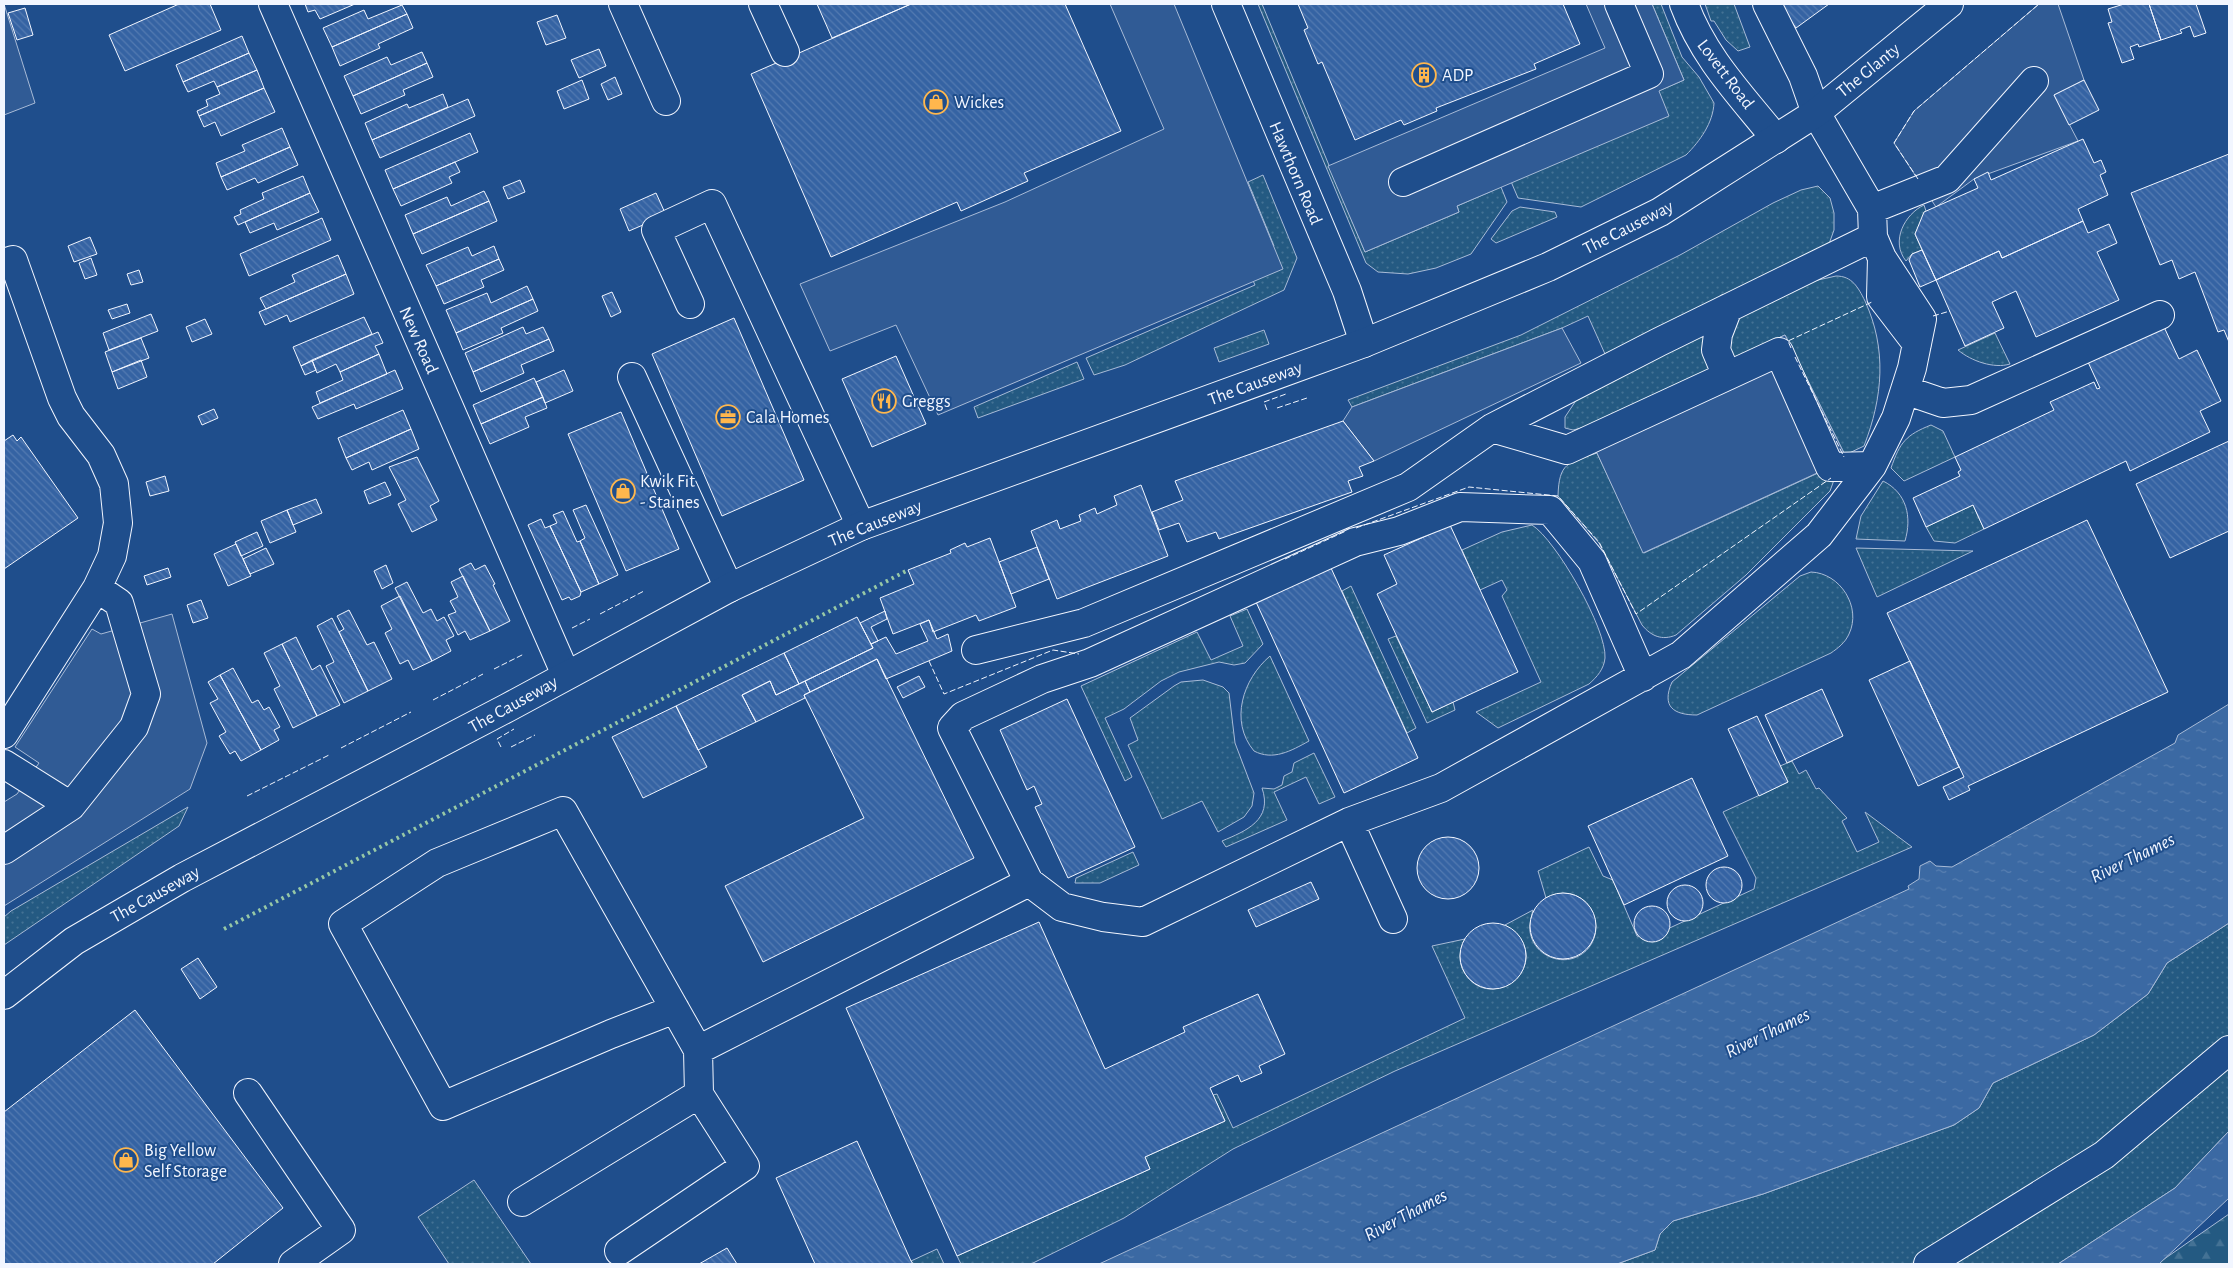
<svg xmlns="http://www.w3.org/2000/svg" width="2233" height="1268" font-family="'Alegreya Sans',sans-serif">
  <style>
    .grass { fill: url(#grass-dots); stroke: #a8bbd7 }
    .forest { fill: url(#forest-firs); stroke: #a8bbd7 }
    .parking { fill: #305b95; stroke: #a8bbd7 }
    .water { fill: url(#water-ripples); stroke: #a8bbd7 }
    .building { fill: url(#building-back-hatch); stroke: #f2f6ff }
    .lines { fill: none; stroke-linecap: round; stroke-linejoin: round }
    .minor-casing { stroke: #f2f6ff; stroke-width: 30 }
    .major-casing { stroke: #f2f6ff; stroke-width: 30 }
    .minor { stroke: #1f4e8c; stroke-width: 28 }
    .major { stroke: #1f4e8c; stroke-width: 28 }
    .hedge { stroke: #97c8a6; stroke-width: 4; stroke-dasharray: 2.5 4; stroke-linecap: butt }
    .fence { stroke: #f2f6ff; stroke-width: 1; stroke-dasharray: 6 2.5; stroke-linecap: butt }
    .labels { text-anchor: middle; stroke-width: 4; stroke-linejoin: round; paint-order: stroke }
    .street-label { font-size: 18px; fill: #f2f6ff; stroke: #1f4e8c }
    .poi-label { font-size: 18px; fill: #f2f6ff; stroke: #1f4e8c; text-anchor: start }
    .water-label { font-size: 19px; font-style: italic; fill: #f2f6ff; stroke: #1f4e8c }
  </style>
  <defs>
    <pattern id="grass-dots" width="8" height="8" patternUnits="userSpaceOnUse" patternTransform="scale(1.25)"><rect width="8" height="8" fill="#245a82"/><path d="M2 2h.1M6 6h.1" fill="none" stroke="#447295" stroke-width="1.8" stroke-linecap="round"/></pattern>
    <pattern id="forest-firs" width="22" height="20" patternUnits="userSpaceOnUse" patternTransform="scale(1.25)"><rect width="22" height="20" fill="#245a82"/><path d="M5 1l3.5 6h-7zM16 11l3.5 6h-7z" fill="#447295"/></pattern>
    <pattern id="water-ripples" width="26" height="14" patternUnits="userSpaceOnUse" patternTransform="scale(1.25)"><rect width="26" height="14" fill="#3b69a3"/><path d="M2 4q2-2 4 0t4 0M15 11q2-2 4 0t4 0" fill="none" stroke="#587fb1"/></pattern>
    <pattern id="building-back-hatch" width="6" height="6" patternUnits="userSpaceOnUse" patternTransform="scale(1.25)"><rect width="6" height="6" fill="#3563a3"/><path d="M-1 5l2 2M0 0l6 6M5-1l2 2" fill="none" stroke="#537ab1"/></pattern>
  </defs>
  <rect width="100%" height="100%" fill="#1f4e8c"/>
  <path class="grass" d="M1258 4H1262L1365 252 1459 212 1457 206 1494 190 1491 162 1507 202 1471 254 1436 268 1408 274 1378 272 1366 263Z
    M1652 4H1661L1682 57 1699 77 1714 103C1713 123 1700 141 1686 155L1581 207 1518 198 1501 158 1684 80Z
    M1705 4H1734L1750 47 1738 51 1726 40 1714 21H1711Z
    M1263 175 1297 258 1284 290 1125 365 1094 375 1086 358 1255 285 1244 261 1274 246 1248 182Z
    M1818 186 1830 198 1834 213V230L1829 244 1800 262 1605 354 1588 316 1562 328 1352 407 1348 400 1521 335 1680 255 1773 203 1801 190Z
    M1924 205 1926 211 1915 234 1922 250 1912 254 1906 261C1890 241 1905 214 1924 205Z
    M1520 207 1555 212 1557 217 1496 243 1491 239 1512 211Z
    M1836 276C1852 276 1858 287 1865 301 1887 349 1883 397 1864 446L1845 455 1785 335 1734 358 1727 345 1732 318 1809 282Z
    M1711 328 1712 369 1585 427 1573 430 1565 428V417L1577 399Z
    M1264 330 1269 344 1219 362 1214 348Z
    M1995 333 2010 364C1994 369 1971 361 1958 350Z
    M1077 362 1084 379 978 418 974 407Z
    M1931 425 1943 431 1955 457 1904 481 1891 468C1900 442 1906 435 1931 425Z
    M1597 453 1644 553 1829 468 1834 480 1830 491 1746 575 1676 635C1662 641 1651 636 1642 625L1599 543 1558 496C1559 462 1568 463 1597 453Z
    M1883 481C1907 493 1912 517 1905 541L1856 539 1861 516Z
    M1973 505 1984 529 1955 543 1934 541 1926 527Z
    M1532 525C1556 540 1607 629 1605 658 1604 669 1597 677 1589 684L1498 728 1476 712 1541 682 1502 596 1507 590 1502 580 1480 590 1462 550 1502 532Z
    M1856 548 1973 551 1877 597Z
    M1811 572C1840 573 1862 607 1849 634 1845 643 1838 648 1831 653L1697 715C1674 715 1661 707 1672 682L1800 576Z
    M1351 586 1416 728 1407 733 1342 591Z
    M1247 609 1263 644 1245 663 1234 665 1219 662 1179 672 1161 681 1124 709 1105 718 1132 777 1125 781 1081 686 1197 632 1211 660 1243 646 1230 616Z
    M1396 636 1432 712 1453 702 1455 710 1427 723 1388 639Z
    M1270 656 1309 741C1291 751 1273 761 1254 751 1229 721 1243 679 1270 656Z
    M1203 680 1223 687 1229 693 1235 743 1254 793 1252 806 1244 817 1218 832 1202 801 1162 819 1128 745 1138 740 1130 718 1174 686 1181 682Z
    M1314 753 1335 797 1319 804 1306 777 1274 792 1287 820 1226 847 1222 841C1246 831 1273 820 1262 788L1274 789 1282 785 1284 776 1292 772 1294 763Z
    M1792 761 1799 774 1806 770 1816 789 1819 788 1847 818 1842 821 1857 852 1879 842 1865 812 1912 847 1395 1071 1233 1149 1124 1218 1031 1264H961L957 1256 1150 1169 1145 1157 1225 1121 1213 1095 1217 1094 1233 1128 1465 1018 1432 946 1465 939C1459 949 1458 962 1464 972 1491 1018 1561 960 1505 925L1533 910C1531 919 1528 927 1531 936 1536 954 1557 964 1574 958 1600 949 1603 915 1582 899 1571 891 1558 892 1546 898L1538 871 1589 847 1603 876 1613 880 1637 936 1648 938 1754 889 1756 878 1723 812 1788 782 1780 766Z
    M188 807 179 826 4 945V917L11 911Z
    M1133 852 1139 865 1100 883H1075L1076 878Z
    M2229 923V1131L2175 1188 2058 1264H1617L1655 1250 1660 1234 1673 1221 1763 1194 1954 1125 1979 1108 1993 1083 2094 1035 2148 994 2167 963Z
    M474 1180 531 1264H449L418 1217Z
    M937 1249 944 1264H913L911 1261Z"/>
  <path class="forest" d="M2229 1214V1264H2157Z"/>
  <path class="parking" d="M4 4 35 103 4 115Z
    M1110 4H1174L1283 269 938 415 896 325 830 351 800 284 1005 202 1164 129Z
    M1586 4H1652L1684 80 1659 91 1669 116 1457 206 1459 212 1365 252 1328 166 1605 48Z
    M2039 4H2058L2084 80 2054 95 2078 141 1974 179 1936 207 1894 143 1914 111Z
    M1562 328 1581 363 1374 461 1343 421 1352 407Z
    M1785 335 1845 455 1828 468 1643 553 1585 427Z
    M172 614 207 743 190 789 4 906V802L17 794 39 763 15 747 92 629 101 634Z"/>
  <path class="water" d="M2229 704V923L2167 963 2148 994 2094 1035 1993 1083 1979 1108 1954 1125 1763 1194 1673 1221 1660 1234 1655 1250 1617 1264H1099L1909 889 1908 886 1919 879 1920 866 1930 861 1936 866 1952 867 2175 743 2178 735Z
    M2229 1131V1198L2159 1264H2058L2175 1188Z"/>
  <path class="building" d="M179 4H210L221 30 125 71 109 35Z
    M305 4H355L320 19 315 10 308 12Z
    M817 4H911L832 38Z
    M911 4H1065L1121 131 1024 173 1028 181 1001 193 961 211 957 202 831 257 751 74Z
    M1298 4H1563L1580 44 1534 64 1536 69 1436 108 1437 111 1404 125 1401 120 1355 140 1322 62 1318 64 1304 30 1308 28Z
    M1778 4H1829L1796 28Z
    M2124 4H2149L2161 40 2139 47 2138 44 2130 47 2134 59 2122 63 2108 23 2112 22 2108 9Z
    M2149 4H2196L2206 33 2194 37 2190 26 2180 30 2182 33 2161 40Z
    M402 5 407 14 332 47 323 28 364 10 368 19Z
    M25 8 33 35 17 40 8 13Z
    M407 14 413 28 378 44 380 48 340 66 332 47Z
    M557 15 566 38 546 45 537 22Z
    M242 36 249 53 183 82 176 65Z
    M599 49 606 66 579 78 571 60Z
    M422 52 427 63 353 96 344 76 387 57 391 65Z
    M249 53 257 70 217 87 214 81 188 92 183 82Z
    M427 63 433 77 403 90 405 95 361 114 353 96Z
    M257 70 264 88 199 116 197 111 208 106 206 100 220 94 217 87Z
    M615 77 622 94 608 100 601 84Z
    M582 80 589 99 564 109 557 91Z
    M2084 80 2099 110 2069 125 2054 95Z
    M264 88 275 112 221 136 215 122 204 127 199 116Z
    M443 94 448 107 372 140 365 123 407 104 409 108Z
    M468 99 475 116 380 158 372 140Z
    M282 128 290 147 221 177 216 163 245 151 242 145Z
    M470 133 478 152 393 189 385 170Z
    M2083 139 2094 163 2101 160 2106 172 2100 175 2108 195 2078 209 2083 221 2002 258 1999 251 1936 280 1915 234 1924 212 1978 188 1974 179 1988 172 1991 180Z
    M290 147 298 165 258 183 255 178 227 190 221 177Z
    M2229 154V342L2224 330 2218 332 2195 272 2179 279 2172 260 2160 265 2131 193Z
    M455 162 460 172 449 177 452 183 401 206 393 189Z
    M303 176 310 193 238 225 234 217 241 214 240 210 264 199 262 193Z
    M520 180 525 192 508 199 503 187Z
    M484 191 489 201 413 234 405 215 447 197 451 206Z
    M310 193 319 212 277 230 274 223 250 233 245 222Z
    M656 193 666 215 629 231 620 209Z
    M489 201 497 221 422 254 413 234Z
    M322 218 331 240 249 276 240 254Z
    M2083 221 2088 233 2109 224 2117 243 2097 252 2119 300 2036 337 2016 291 1992 302 2004 328 1965 346 1936 280 1999 251 2002 258Z
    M90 237 97 254 74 262 68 246Z
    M494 246 499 259 436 286 426 265 468 247 472 256Z
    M1922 250 1936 280 1920 287 1909 260 1912 254Z
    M338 255 346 274 266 309 260 298 295 282 292 275Z
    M91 258 97 275 85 279 79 263Z
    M499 259 504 270 481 280 484 287 444 304 436 286Z
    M139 270 143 282 131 285 127 274Z
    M346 274 354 294 290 322 287 315 265 325 259 312Z
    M527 286 533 299 456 333 446 310 487 293 491 303Z
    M612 292 621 312 611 317 602 296Z
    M533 299 538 311 501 328 503 333 463 350 456 333Z
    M127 304 130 313 112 319 108 310Z
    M151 314 158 331 109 350 103 333Z
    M364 317 372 334 301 366 293 347Z
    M734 318 804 480 722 516 652 354Z
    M205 319 212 334 192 342 186 327Z
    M523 327 526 334 543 327 549 339 473 372 465 353Z
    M2164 327 2179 359 2197 350 2221 401 2200 411 2210 432 2130 471 2126 461 1984 529 1973 505 1926 527 1913 498 1960 476 1958 472 1961 470 1955 457 2054 410 2050 402 2094 382 2097 389 2100 388 2088 362Z
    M378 332 383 343 375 346 379 354 340 372 336 364 317 373 312 360Z
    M141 338 149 358 112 372 105 352Z
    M549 339 554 351 521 365 524 373 481 392 473 372Z
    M379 354 387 374 320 403 316 392 343 380 340 372Z
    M896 356 926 424 872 447 842 379Z
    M141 360 147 377 118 389 112 372Z
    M312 360 316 370 305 375 301 366Z
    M395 370 403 389 356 409 354 404 318 419 312 407Z
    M564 370 573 391 545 403 536 382Z
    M534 378 543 397 481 424 473 405Z
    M543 397 547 408 525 417 529 427 490 444 481 424Z
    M214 409 218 418 202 425 198 416Z
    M403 410 411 429 346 458 338 438Z
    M621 412 679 549 626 571 568 434Z
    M1343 421 1374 461 1359 467 1363 476 1348 481 1352 492 1219 539 1216 532 1187 542 1179 523 1159 530 1152 512 1183 500 1175 481Z
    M411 429 419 449 372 470 369 462 352 470 346 458Z
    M13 435 17 441 21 437 78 518 4 569V441Z
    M2229 441V531L2170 558 2136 484Z
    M417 457 439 501 430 506 437 520 412 532 398 504 406 500 389 467Z
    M165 476 169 491 150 496 146 482Z
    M385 482 391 495 369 504 364 491Z
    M1141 485 1168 556 1057 599 1031 531 1057 520 1060 529 1081 521 1079 515 1095 508 1097 514 1117 505 1114 496Z
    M316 499 322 513 293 525 287 510Z
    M586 505 618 575 599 584 580 541 585 538 573 510Z
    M287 510 296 532 270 543 261 521Z
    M563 511 577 542 580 541 599 584 581 592 550 526 557 523 553 515Z
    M541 519 545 528 550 526 581 592 580 596 571 600 569 597 562 600 528 525Z
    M2087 520 2168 692 1968 786 1970 790 1949 800 1943 787 1964 777 1887 613Z
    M1450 525 1518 672 1432 712 1377 594 1397 584 1384 555Z
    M257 532 263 546 241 556 235 542Z
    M990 538 1016 607 979 621 976 615 933 632 929 620 893 634 880 598 914 584 908 570 951 553 950 550 965 543 967 547Z
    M236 544 251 576 228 586 214 554Z
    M1037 547 1049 579 1011 594 999 562Z
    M266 548 274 564 250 574 243 559Z
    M471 563 475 570 485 565 495 584 493 585 510 621 490 631 459 569Z
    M386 565 393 583 382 589 374 571Z
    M168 568 171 577 147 585 144 576Z
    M1331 568 1418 758 1344 793 1256 602Z
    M463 576 490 631 470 640 465 631 458 635 448 615 456 612 450 601 458 597 451 582Z
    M407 582 423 613 431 609 437 621 444 617 454 636 446 640 451 651 432 661 395 588Z
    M400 596 432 661 413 670 408 660 400 664 385 633 392 629 381 606Z
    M201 600 208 618 193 623 187 605Z
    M349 610 367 645 374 642 392 679 368 691 339 632 344 629 337 616Z
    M885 611 887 619 871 627 878 641 871 644 860 623Z
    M857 617 873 648 799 684 784 653Z
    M332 618 368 691 344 703 326 666 334 662 317 626Z
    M929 620 937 639 948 634 952 651 886 679 877 659 810 692 805 681 873 648 871 644 886 637 896 654 928 641 920 624Z
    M296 637 312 670 320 665 340 705 317 716 282 644Z
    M282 644 317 716 293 728 274 689 280 686 264 653Z
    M784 653 799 684 776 695 770 681 742 695 756 722 698 750 676 706Z
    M877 659 974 858 763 962 725 886 864 818 804 695Z
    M1910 661 1959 767 1918 786 1869 680Z
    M233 668 252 703 258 700 264 710 269 707 280 727 274 730 279 740 261 750 220 675Z
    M220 675 261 750 241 761 235 751 230 754 219 736 226 732 210 703 218 699 208 682Z
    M919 676 925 687 903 698 897 687Z
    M770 681 776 695 805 681 810 692 804 695 805 698 756 722 742 695Z
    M1822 689 1843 736 1787 763 1765 715Z
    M1067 699 1135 847 1068 878 1035 807 1042 804 1034 786 1027 790 1000 730Z
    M676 706 707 767 643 798 612 737Z
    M1757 716 1788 782 1759 796 1728 729Z
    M1692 778 1728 856 1624 905 1588 826Z
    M1417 868a31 31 0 1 1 62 0a31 31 0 1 1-62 0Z
    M1706 885a18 18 0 1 1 36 0a18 18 0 1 1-36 0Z
    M1311 882 1319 899 1256 927 1248 910Z
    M1667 903a18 18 0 1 1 36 0a18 18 0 1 1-36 0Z
    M1530 926a33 33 0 1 1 66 0a33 33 0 1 1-66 0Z
    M1634 924a18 18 0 1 1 36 0a18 18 0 1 1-36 0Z
    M1039 922 1105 1069 1185 1032 1183 1027 1258 994 1285 1054 1259 1066 1262 1073 1241 1082 1238 1075 1210 1088 1225 1121 1145 1157 1150 1169 957 1256 846 1008Z
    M1460 956a33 33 0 1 1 66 0a33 33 0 1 1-66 0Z
    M198 958 217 987 200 999 181 969Z
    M135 1010 283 1208 213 1264H4V1112Z
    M857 1141 911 1261 913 1264H815L776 1178Z
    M727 1248 737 1264H699Z"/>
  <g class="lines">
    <g class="minor-casing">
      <path id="minor" d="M273 4 566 675
        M623 4 666 101
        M763 4 785 52
        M1226 4 1347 291 1364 343
        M1684 4C1704 58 1740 94 1776 139
        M1403 182 1649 74 1619 4
        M1872 209 1947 179 2034 81
        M1882 258 1881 297 1917 344
        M4 263 13 260 62 398 71 416 101 455 114 484 118 523 112 556 97 588 4 734
        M690 304 656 230 712 204 861 526
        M1727 376 1716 350 1718 334 1728 308
        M632 377 729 588
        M1905 390 1943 403 1971 400 2160 315
        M1492 428 1567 450 1779 352 1830 467 1872 466
        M976 650 1084 623 1408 487 1492 428 1659 342 1873 237
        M1643 677 1592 561 1550 510 1460 507 1399 531 1355 542 1090 663 1042 679 963 716 952 728 1029 882 1062 907 1103 917 1143 922 1349 822 1441 788 1681 655 1819 535 1859 483 1872 466 1896 418 1912 368 1922 319 1882 258 1873 237 1872 209 1816 113 1803 76 1767 4
        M4 764 71 806 4 850
        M71 806 134 727 146 694 119 603 97 588
        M1349 822 1393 919
        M675 1009 611 1034 443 1106 343 924 437 863 563 811 698 1050
        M248 1093 341 1230 293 1264
        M522 1202 699 1094 698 1050 1029 882
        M619 1251 745 1166 699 1094
        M1928 1264 2104 1155 2229 1050"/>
    </g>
    <g class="major-casing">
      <path id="major" d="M4 995 74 941 182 878 507 708 729 588 861 526 1364 343 1548 267 1660 212 1816 113 1949 4"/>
    </g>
    <use href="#minor" class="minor"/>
    <use href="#major" class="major"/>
    <path class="hedge" d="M224 929 908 570"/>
    <path class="fence" d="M1918 179 1894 143 1914 111 2039 4
      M1933 316 1950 311
      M1791 348 1788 341 1872 302
      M1795 357 1844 457
      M1277 408 1307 398
      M1267 410 1264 402 1286 394
      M1356 528 1469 487 1558 496 1599 542 1636 614 1831 478
      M1285 559 1346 531
      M600 614 644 591
      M572 628 590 619
      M929 661 944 694 1053 650 1079 654
      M494 669 524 654
      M433 700 483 674
      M501 747 497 739 514 729
      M511 747 535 735
      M341 748 411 712
      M247 796 329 755"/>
  </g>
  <defs>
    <g id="building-ring" transform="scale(1.25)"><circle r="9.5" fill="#1f4e8c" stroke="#ffb74d" stroke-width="1.5"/><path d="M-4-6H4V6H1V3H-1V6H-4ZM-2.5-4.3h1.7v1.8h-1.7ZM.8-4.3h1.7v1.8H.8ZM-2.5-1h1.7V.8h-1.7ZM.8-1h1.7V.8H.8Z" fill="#ffb74d"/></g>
    <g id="shop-ring" transform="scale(1.25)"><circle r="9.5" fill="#1f4e8c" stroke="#ffb74d" stroke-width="1.5"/><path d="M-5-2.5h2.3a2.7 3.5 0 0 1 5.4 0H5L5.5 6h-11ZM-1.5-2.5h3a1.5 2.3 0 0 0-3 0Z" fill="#ffb74d"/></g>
    <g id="restaurant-ring" transform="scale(1.25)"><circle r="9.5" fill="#1f4e8c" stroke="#ffb74d" stroke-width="1.5"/><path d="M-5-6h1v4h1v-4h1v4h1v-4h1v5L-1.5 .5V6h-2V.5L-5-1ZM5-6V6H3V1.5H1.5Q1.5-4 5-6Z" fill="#ffb74d"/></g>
    <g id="office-ring" transform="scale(1.25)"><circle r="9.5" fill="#1f4e8c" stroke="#ffb74d" stroke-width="1.5"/><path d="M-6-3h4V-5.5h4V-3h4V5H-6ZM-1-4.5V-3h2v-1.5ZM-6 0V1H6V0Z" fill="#ffb74d"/></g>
  </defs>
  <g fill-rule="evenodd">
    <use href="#building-ring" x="1424" y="75"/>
    <use href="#shop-ring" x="936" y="102"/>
    <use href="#restaurant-ring" x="884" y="401"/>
    <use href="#office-ring" x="728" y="417"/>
    <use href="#shop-ring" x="623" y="491"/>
    <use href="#shop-ring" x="126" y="1160"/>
  </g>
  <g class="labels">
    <g class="street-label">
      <text transform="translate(1868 70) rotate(-39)" y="6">The Glanty</text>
      <text transform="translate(1726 74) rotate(53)" y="6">Lovett Road</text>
      <text transform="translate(1296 173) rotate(67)" y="6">Hawthorn Road</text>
      <text transform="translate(1628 227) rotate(-27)" y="6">The Causeway</text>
      <text transform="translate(419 340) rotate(66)" y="6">New Road</text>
      <text transform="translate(1255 383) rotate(-20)" y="6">The Causeway</text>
      <text transform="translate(875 523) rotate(-22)" y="6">The Causeway</text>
      <text transform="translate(513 704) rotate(-29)" y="6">The Causeway</text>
      <text transform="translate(155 894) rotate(-29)" y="6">The Causeway</text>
    </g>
    <g class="poi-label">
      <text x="1442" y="81">ADP</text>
      <text x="954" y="108">Wickes</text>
      <text x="902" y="407">Greggs</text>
      <text x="746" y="423">Cala Homes</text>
      <text x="640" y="487">Kwik Fit<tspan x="640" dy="21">- Staines</tspan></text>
      <text x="144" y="1156">Big Yellow<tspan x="144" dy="21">Self Storage</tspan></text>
    </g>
    <g class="water-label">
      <text transform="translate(2132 857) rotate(-26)" y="7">River Thames</text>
      <text transform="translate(1767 1032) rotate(-26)" y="7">River Thames</text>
      <text transform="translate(1405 1214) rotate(-28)" y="7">River Thames</text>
    </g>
  </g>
  <rect width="2233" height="1268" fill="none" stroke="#f2f6ff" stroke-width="10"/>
</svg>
